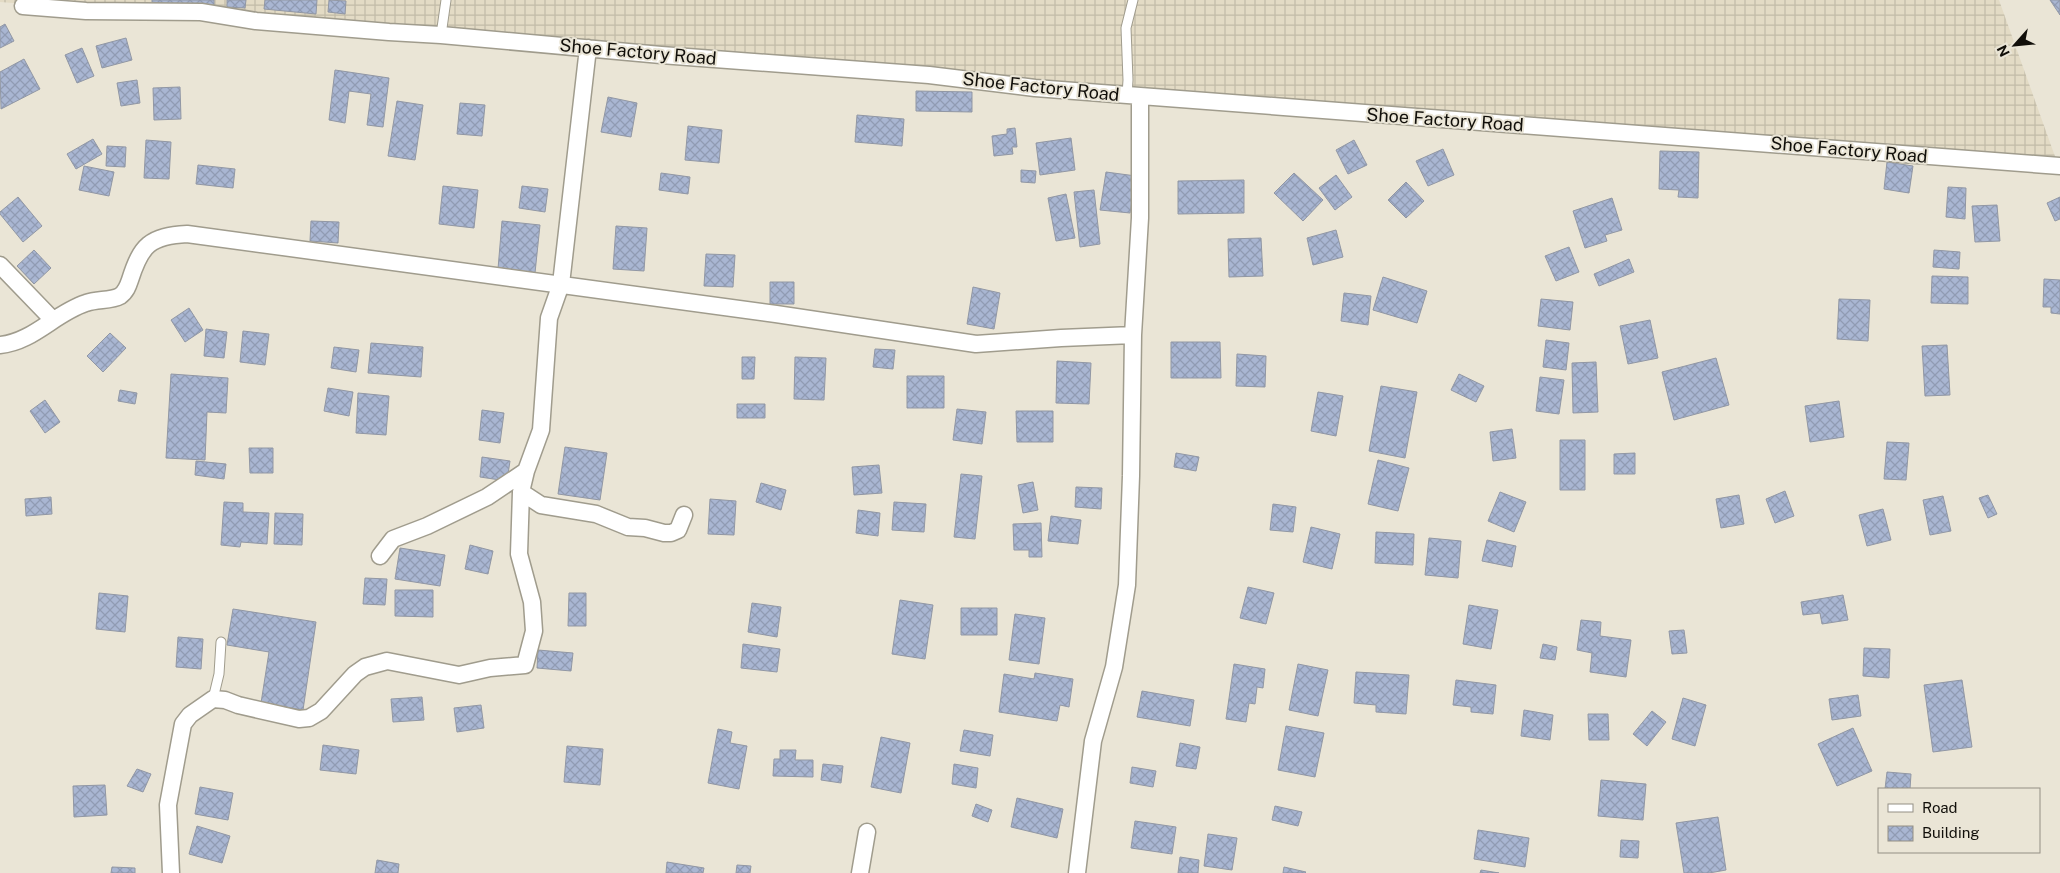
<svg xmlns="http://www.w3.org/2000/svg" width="2060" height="873" font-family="'Public Sans',sans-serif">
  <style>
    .industrial { fill: url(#industrial-grid) }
    .building { fill: url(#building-cross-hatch); stroke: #9197a4 }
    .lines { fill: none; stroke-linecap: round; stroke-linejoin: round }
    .service-casing { stroke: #a09c8d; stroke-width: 11 }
    .minor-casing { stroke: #a09c8d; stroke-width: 19 }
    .service { stroke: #fff; stroke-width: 9 }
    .minor { stroke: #fff; stroke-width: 16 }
    .labels { text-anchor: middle; stroke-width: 4; stroke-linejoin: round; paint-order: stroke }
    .street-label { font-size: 18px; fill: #110f0a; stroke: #eae5d6 }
  </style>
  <defs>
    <pattern id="industrial-grid" width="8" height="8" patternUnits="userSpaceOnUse" patternTransform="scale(1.25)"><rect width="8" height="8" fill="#e3dbc5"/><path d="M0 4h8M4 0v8" fill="none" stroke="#c2bba8"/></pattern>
    <pattern id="building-cross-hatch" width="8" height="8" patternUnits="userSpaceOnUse" patternTransform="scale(1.25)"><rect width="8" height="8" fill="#a9b6d2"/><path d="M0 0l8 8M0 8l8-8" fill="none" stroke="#909bb3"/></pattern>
  </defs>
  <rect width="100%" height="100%" fill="#eae5d6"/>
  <path class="industrial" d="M0 0H1999L2057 162 0 2Z"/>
  <path class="building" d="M152 0H214V8L152 2Z
    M227 0H246L245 8 227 7Z
    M265 0H317L316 14 264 9Z
    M329 0 346 1 345 14 328 12Z
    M2050 0H2060V15Z
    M5 24 14 41 0 48V27Z
    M126 38 132 60 102 68 96 46Z
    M82 48 94 76 77 83 65 55Z
    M24 59 40 89 1 109 0 72Z
    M335 70 389 78 383 127 367 125 371 94 349 91 345 123 329 120Z
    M137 80 140 103 121 106 117 83Z
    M180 87 181 119 154 120 153 88Z
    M916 91 972 92V112L916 111Z
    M608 97 637 103 631 137 601 132Z
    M397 101 423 105 415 160 388 156Z
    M460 103 485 105 482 136 457 134Z
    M857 115 904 119 902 146 855 142Z
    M688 126 722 130 719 163 685 160Z
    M1015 128 1017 147H1012L1013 154 994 156 992 136 1007 134V129Z
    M1071 138 1075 170 1040 175 1036 143Z
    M93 139 102 154 76 169 67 154Z
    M146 140 171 142 169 179 144 178Z
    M1354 140 1367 165 1348 174 1336 150Z
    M107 146 126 147 125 167 106 166Z
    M1443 149 1454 175 1428 186 1416 161Z
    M1660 151 1699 152 1698 198 1678 197 1679 190 1659 189Z
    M1887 162 1913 166 1909 193 1884 189Z
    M198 165 235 169 233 188 196 184Z
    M84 166 114 172 109 196 79 190Z
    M1021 170 1036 171 1035 183 1021 182Z
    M1106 172 1136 176 1130 213 1100 210Z
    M661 173 690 177 688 194 659 190Z
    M1294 173 1323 200 1303 221 1274 193Z
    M1336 175 1352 197 1335 210 1319 188Z
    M1244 180V213L1178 214V181Z
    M1406 182 1424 201 1406 218 1388 200Z
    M443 186 478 190 474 228 439 224Z
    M522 186 548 189 545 212 519 208Z
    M1948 187 1966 188 1965 219 1946 217Z
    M1094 190 1100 244 1080 247 1074 192Z
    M1066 194 1075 238 1056 241 1048 198Z
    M18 197 42 226 23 242 0 214V212Z
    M2060 197V219L2055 221 2047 203Z
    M1612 198 1622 230 1605 235 1607 241 1585 248 1573 211Z
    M1997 205 2000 241 1975 242 1972 206Z
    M311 221 339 222 338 243 310 241Z
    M502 221 540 225 535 273 498 269Z
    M616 226 647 228 644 271 613 269Z
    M1336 230 1343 257 1313 265 1307 238Z
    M1261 238 1263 276 1229 277 1228 239Z
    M1569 247 1579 272 1556 281 1545 256Z
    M34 250 51 268 34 284 17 266Z
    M1934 250 1960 252 1959 269 1933 267Z
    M706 254 735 255 733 287 704 286Z
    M1629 259 1634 272 1599 286 1594 274Z
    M1932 276 1968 277V304L1931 303Z
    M1383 277 1427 291 1417 323 1373 310Z
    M2044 279 2060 280V314L2051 313V307H2043Z
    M770 282H794V304H770Z
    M973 287 1000 293 994 329 967 324Z
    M1344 293 1371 296 1368 325 1341 321Z
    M1541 299 1573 302 1570 330 1538 326Z
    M1839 299 1870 300 1868 341 1837 339Z
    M189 308 203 330 185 342 171 320Z
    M1650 320 1658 358 1628 364 1620 326Z
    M206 329 227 332 224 358 204 356Z
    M243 331 269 334 265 365 240 362Z
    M110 333 126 348 103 372 87 356Z
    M1546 340 1569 343 1566 370 1543 367Z
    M1171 342H1220L1221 378H1171Z
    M371 343 423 347 421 377 368 373Z
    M1947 345 1950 395 1925 396 1922 346Z
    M334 347 359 350 356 372 331 368Z
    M875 349 895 350 893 369 873 367Z
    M1237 354 1266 356 1265 387 1236 386Z
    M742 357H755L754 379H742Z
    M795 357 826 358 824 400 794 399Z
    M1716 358 1729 405 1674 420 1662 372Z
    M1057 361 1091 363 1089 404 1056 403Z
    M1596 362 1598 412 1573 413 1572 363Z
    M171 374 228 378 226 413 207 412 205 460 166 458Z
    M1459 374 1484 386 1476 402 1451 390Z
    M907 376H944V408H907Z
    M1540 377 1564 380 1559 414 1536 411Z
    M1381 386 1417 392 1405 458 1369 451Z
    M328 388 353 392 349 416 324 411Z
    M120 390 137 393 135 404 118 401Z
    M1318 392 1343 396 1336 436 1311 431Z
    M358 393 389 396 386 435 356 433Z
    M45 400 60 422 45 433 30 411Z
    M1839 401 1844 437 1810 442 1805 406Z
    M737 404H765V418H737Z
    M957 409 986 412 982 444 953 440Z
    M482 410 504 413 500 443 479 440Z
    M1016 411H1053V442H1017Z
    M1512 429 1516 458 1493 461 1490 432Z
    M1560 440H1585V490H1560Z
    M1887 442 1909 443 1906 480 1884 479Z
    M565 447 607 453 600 500 558 494Z
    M249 448H273V473H250Z
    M1176 453 1199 457 1196 471 1174 467Z
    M1635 453V474H1614V454Z
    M482 457 510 461 507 481 480 477Z
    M1378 460 1409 468 1398 511 1368 504Z
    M196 461 226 464 224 479 195 475Z
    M879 465 882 493 854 495 852 467Z
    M961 474 982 476 975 539 954 537Z
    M1033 482 1038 510 1023 513 1018 485Z
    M761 483 786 490 781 510 756 502Z
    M1076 487 1102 488 1101 509 1075 507Z
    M1785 491 1794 516 1775 523 1766 499Z
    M1500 492 1526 502 1514 532 1488 521Z
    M1739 495 1744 524 1721 528 1716 499Z
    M1988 495 1997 514 1988 518 1979 498Z
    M1943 496 1951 531 1930 535 1923 500Z
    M51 497 52 514 26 516 25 499Z
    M710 499 736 501 734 535 708 534Z
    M224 502 243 503V512L269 513 267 544 241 542 240 547 221 545Z
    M894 502 926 504 924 532 892 530Z
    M1273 504 1296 507 1293 532 1270 530Z
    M1883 509 1891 540 1867 546 1859 515Z
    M858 510 880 513 878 536 856 533Z
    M275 513 303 514 302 545 274 544Z
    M1051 516 1081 520 1078 544 1048 541Z
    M1041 523 1042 557H1029V550H1014L1013 524Z
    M1311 527 1340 534 1332 569 1303 562Z
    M1376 532 1414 534 1413 565 1375 563Z
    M1429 538 1461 541 1458 578 1425 575Z
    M1487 540 1516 546 1512 567 1482 561Z
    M470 545 493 551 488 574 465 569Z
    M400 548 445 555 440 586 395 579Z
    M365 578 387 579 385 605 363 604Z
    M1248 587 1274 593 1266 624 1240 618Z
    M395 590H433V617L395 616Z
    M99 593 128 596 125 632 96 629Z
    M569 593H586V626H568Z
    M1843 595 1848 620 1822 624 1820 613 1803 615 1801 602Z
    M900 600 933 605 925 659 892 654Z
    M752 603 781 607 777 637 748 632Z
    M1469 605 1498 610 1491 649 1463 644Z
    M961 608H997V635H961Z
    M233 609 316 622 303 710 261 703 269 652 227 645Z
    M1015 614 1045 618 1039 664 1009 660Z
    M1581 620 1601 622 1600 636 1631 640 1626 677 1590 672 1592 653 1577 650Z
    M1684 630 1687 653 1672 654 1669 631Z
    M178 637 203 639 201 669 176 667Z
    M743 644 780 649 777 672 741 668Z
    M1543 644 1557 647 1555 660 1540 658Z
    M1864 648 1890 649 1889 678 1863 676Z
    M538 650 573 653 571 671 537 668Z
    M1234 664 1265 669 1263 688 1257 687 1255 704 1249 703 1246 722 1226 719Z
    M1298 664 1328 670 1318 716 1289 710Z
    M1356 672 1409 675 1406 714 1376 712V705L1354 703Z
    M1035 673 1073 679 1069 707 1060 705 1057 721 999 712 1004 674 1034 679Z
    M1456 680 1496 685 1493 714 1471 712V707L1453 705Z
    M1962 680 1972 747 1933 752 1924 685Z
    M1142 691 1194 700 1190 726 1137 717Z
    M1858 695 1861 716 1832 720 1829 699Z
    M422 697 424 720 393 722 391 699Z
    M1683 698 1706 705 1695 746 1672 739Z
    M481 705 484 728 457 732 454 708Z
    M1524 710 1553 715 1550 740 1521 736Z
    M1652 711 1666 722 1647 746 1633 734Z
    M1588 714H1608L1609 740H1589Z
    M1286 726 1324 733 1315 777 1278 770Z
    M1853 728 1872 771 1837 786 1818 744Z
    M718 729 732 732 730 743 747 746 739 789 708 783Z
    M964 730 993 735 990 756 960 751Z
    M881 737 910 743 901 793 871 787Z
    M1180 743 1200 747 1196 769 1176 766Z
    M323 745 359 750 356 774 320 770Z
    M567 746 603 749 600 785 564 782Z
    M780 750H796L795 760H813V777L773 776 774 759H780Z
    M823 764 843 766 841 783 821 780Z
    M954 764 978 768 976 788 952 784Z
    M1132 767 1156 771 1153 787 1130 783Z
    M137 769 151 774 143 792 127 786Z
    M1887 772 1911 774 1910 789H1885Z
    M1601 780 1646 784 1643 820 1598 816Z
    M105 785 107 815 74 817 73 786Z
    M200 787 233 793 228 820 195 814Z
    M1017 798 1063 809 1057 838 1011 827Z
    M976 804 992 810 988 822 972 816Z
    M1275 806 1302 812 1298 826 1272 820Z
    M1718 817 1726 870 1709 873H1684L1676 823Z
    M1135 821 1176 827 1172 854 1131 848Z
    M197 826 230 836 222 863 189 854Z
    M1478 830 1529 838 1525 867 1474 859Z
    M1208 834 1237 838 1232 870 1204 866Z
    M1621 840 1639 841 1638 858 1620 857Z
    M1180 857 1199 860 1198 873H1178Z
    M377 860 399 864 398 873H375Z
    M667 862 704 868 703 873H666Z
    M737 865 751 866 750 873H736Z
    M112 867 135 868V873H111Z
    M1284 867 1306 872 1305 873H1283Z
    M1481 870 1499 873H1480Z"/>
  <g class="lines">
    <g class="service-casing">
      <path id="service" d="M441 35 446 0
        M1127 95 1128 80 1126 28 1133 0
        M213 699 219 674 221 642"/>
    </g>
    <g class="minor-casing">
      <path id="minor" d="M23 6 86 11 201 12 256 21 389 32 441 35 661 55 929 75 1035 88 2060 166
        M0 265 53 320
        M0 345C33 342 55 313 86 303 97 299 111 301 120 296 126 292 128 286 130 280 141 245 150 236 187 234L776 314 976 344 1061 338 1133 335
        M521 492 541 505 596 514 628 527 645 528 664 533H671L678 530 684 515
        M380 556 393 539 427 526 487 497 526 471
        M171 873 168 805 183 724 190 715 213 699 225 700 238 705 299 719 309 718 321 711 355 674 365 667 387 661 459 675 490 668 525 665 534 631 532 602 519 554 521 492 526 471 541 430 549 318 561 284 588 48
        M860 873 867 832
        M1077 873 1093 741 1114 667 1127 585 1131 476 1133 335 1140 218V96"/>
    </g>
    <use href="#service" class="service"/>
    <use href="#minor" class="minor"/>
  </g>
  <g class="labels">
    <g class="street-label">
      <text transform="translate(638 52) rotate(5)" y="6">Shoe Factory Road</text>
      <text transform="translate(1041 87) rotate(6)" y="6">Shoe Factory Road</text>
      <text transform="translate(1445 120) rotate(4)" y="6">Shoe Factory Road</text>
      <text transform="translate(1849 150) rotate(5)" y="6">Shoe Factory Road</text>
    </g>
  </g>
  <rect x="1878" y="788" width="162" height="65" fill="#eae5d6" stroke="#938f84"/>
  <rect x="1888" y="804" width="25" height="8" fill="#ffffff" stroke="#938f84"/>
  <text x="1922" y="813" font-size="15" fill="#110f0a">Road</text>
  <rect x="1888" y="826" width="25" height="15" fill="url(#building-cross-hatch)" stroke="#938f84"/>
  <text x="1922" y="838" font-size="15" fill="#110f0a">Building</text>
  <g transform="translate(2015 45) rotate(243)" stroke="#eae5d6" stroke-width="4" paint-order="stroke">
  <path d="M0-4L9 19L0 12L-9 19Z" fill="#110f0a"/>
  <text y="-8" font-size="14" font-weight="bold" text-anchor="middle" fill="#110f0a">N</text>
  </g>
</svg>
